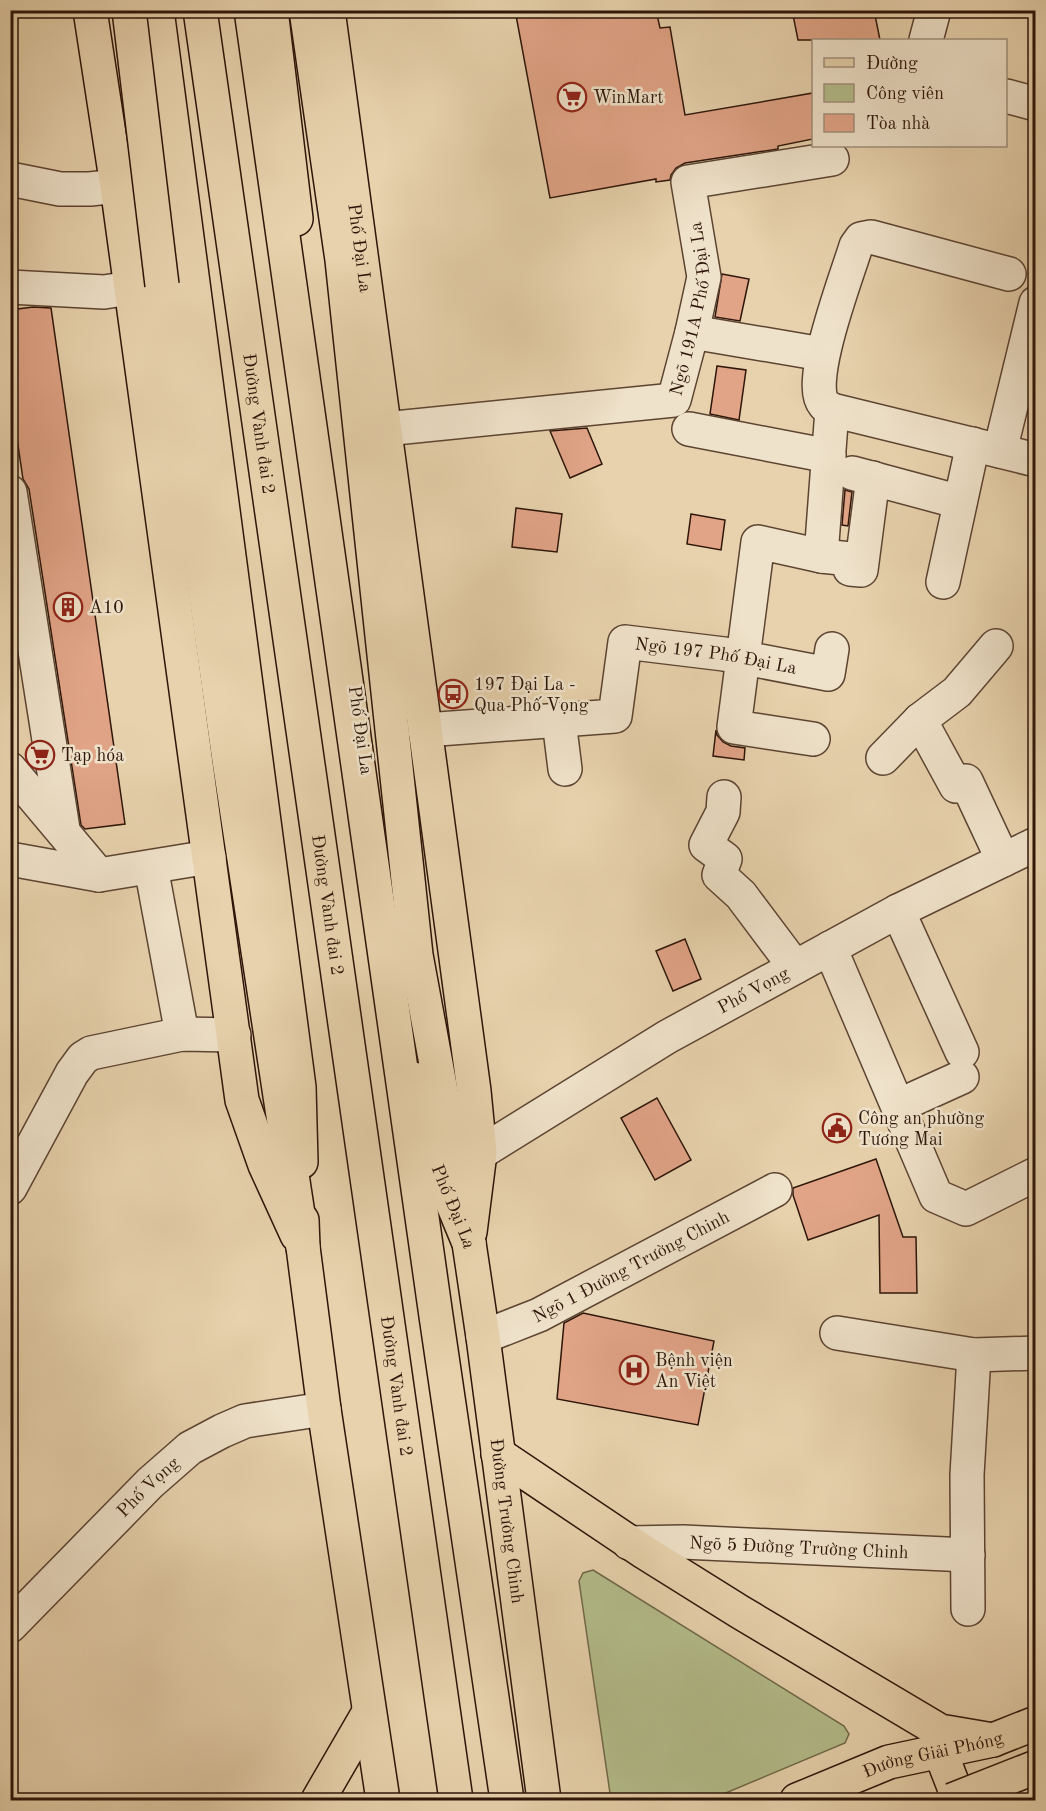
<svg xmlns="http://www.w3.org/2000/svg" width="1046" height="1811" font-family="'Old Standard TT',serif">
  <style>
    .green { fill: #b3bd8b; stroke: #70694a; stroke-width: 1.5 }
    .building { fill: #e1a487; stroke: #2d1509; stroke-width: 1.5 }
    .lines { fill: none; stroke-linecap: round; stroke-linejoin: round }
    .minor-casing { stroke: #5c4432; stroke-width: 36 }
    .major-casing { stroke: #2d1509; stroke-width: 36 }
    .highway-casing { stroke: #2d1509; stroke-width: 36 }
    .minor { stroke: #efe2ca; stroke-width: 33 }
    .major { stroke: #e7d2ad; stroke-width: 33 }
    .highway { stroke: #e7d2ad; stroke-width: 33 }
    .major-bridge-casing { stroke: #2d1509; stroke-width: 36; stroke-linecap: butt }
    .highway-bridge-casing { stroke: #2d1509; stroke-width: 36; stroke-linecap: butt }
    .major-bridge { stroke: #e7d2ad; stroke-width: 33 }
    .highway-bridge { stroke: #e7d2ad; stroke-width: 33 }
    .labels { text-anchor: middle; stroke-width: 5; stroke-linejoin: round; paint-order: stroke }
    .poi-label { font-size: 18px; fill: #2d1509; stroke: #efe2ca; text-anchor: start }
    .street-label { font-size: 18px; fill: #2d1509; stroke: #efe2ca }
  </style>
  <rect width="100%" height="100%" fill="#e7d2ad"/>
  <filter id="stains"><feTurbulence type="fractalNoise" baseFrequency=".00333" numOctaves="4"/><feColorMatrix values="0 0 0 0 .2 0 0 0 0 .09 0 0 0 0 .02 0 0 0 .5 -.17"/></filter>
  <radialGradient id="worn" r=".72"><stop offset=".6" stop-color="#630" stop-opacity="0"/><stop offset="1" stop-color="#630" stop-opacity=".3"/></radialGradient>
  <path class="green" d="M593 1570 844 1726 849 1734 845 1743 709 1800H611L579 1581 583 1573Z"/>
  <path class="building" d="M515 10H656L660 28 670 27 685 115 813 93V139L778 146V149L685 163 676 168 671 175 670 180 656 182V179L550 198Z
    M792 10H874L880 40H798Z
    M722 274 749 279 740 321 715 317Z
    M33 307 51 308 125 824 85 829 81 825 29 489 23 479 10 391V310Z
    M717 366 746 370 739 420 710 414Z
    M587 428 602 464 570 478 550 431Z
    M845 490 852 492 848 526 842 525Z
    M516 508 562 514 557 552 512 547Z
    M691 514 725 520 721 550 687 544Z
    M716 730 717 735 723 742 731 746 745 748 744 760 713 756Z
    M685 939 701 979 673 991 656 951Z
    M657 1098 691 1160 655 1180 621 1118Z
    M876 1159 903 1237H916L917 1293H880L879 1215 808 1240 793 1195V1188Z
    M583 1313 714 1341 698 1425 557 1399 564 1323Z"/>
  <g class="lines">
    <g class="minor-casing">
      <g id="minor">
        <path d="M926 40 934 10"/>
        <path d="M1006 96 1036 104"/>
        <path d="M10 179 60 189H90L117 186"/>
        <path d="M1009 274 871 237 861 239 856 246C848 273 805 384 824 404 826 407 830 408 832 410L1036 460"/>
        <path d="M10 287 104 292 130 288"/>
        <path d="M692 332 822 354"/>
        <path id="s1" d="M385 429 674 400 692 332 704 277 688 182 832 159"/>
        <path d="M689 429 829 456"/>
        <path d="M1000 451 1036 303"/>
        <path d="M852 473 960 502"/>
        <path d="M10 492 63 829"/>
        <path d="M821 556 851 559 850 569 861 570 873 478"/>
        <path d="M943 582 973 444"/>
        <path d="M920 720 956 786 966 781 1003 860"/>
        <path d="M559 721 565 769"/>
        <path id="s2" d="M425 730 615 716 625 642 724 654 828 674 832 649"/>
        <path d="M813 739 734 727 758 542 821 556 832 410"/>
        <path d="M883 758 920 720 957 692 996 646"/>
        <path d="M10 769 99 875 209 857"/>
        <path d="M724 797 723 812 706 845 725 859 719 875 741 895 795 967"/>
        <path d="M10 859 99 875"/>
        <path d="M151 867 182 1034"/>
        <path d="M898 911 962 1052"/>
        <path d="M830 948 936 1196 966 1209 1036 1174"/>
        <path d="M898 1106 962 1077"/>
        <path id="s3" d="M480 1153 667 1037 898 911 1036 844"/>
        <path d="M10 1188 72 1073 83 1058 91 1053 182 1034 234 1035"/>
        <path d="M837 1333 974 1355 1036 1353"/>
        <path id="s4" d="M483 1337 539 1315 775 1190"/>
        <path id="s5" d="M629 1543 683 1542 968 1555"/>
        <path d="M968 1609 967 1475 974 1355"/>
        <path id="s6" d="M10 1626 150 1483 190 1448 222 1431 245 1421 324 1409"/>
      </g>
    </g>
    <g class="major-casing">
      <g id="major">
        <path d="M90 10 117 186 242 1100 265 1165 297 1235"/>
        <path d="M157 10 299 1087 301 1162"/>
        <path d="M271 10 296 219"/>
        <path id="s7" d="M328 10 474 1091 480 1153 470 1232"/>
        <path id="s8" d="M414 1079 437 1166 469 1243 483 1337 544 1800"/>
        <path d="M302 1220 303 1247 324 1409 383 1800"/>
        <path d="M498 1454 644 1552 740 1612 940 1731 993 1740"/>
        <path d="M940 1751 959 1800"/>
        <path d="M318 1800 369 1712"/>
        <path id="s9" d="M797 1800 889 1762 993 1740 1036 1723"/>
      </g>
    </g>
    <g class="highway-casing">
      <g id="highway">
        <path id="s10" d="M200 10 456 1800"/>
        <path d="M251 10 436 1316 507 1800"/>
        <path d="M306 10 342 260 416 955 469 1243"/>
        <path d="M162 285 230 767 303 1247"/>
      </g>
    </g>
    <use href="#minor" class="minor"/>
    <use href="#major" class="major"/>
    <use href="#highway" class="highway"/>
    <g class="major-bridge-casing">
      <path id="major-bridge" d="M952 1800 1036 1767"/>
    </g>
    <g class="highway-bridge-casing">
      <path id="highway-bridge" d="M129 10 162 285"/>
    </g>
    <use href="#major-bridge" class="major-bridge"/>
    <use href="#highway-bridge" class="highway-bridge"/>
  </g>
  <defs>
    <g id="supermarket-ring" transform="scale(1.5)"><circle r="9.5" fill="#efe2ca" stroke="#8f2418" stroke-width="1.5"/><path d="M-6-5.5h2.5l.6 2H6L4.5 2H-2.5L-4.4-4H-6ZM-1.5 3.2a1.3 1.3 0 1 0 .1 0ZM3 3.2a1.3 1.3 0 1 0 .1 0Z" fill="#8f2418"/></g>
    <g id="building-ring" transform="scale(1.5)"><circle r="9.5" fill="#efe2ca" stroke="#8f2418" stroke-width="1.5"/><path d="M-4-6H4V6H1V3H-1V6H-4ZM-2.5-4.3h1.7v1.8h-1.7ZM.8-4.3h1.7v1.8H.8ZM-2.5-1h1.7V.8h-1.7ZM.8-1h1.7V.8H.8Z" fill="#8f2418"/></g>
    <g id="bus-ring" transform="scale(1.5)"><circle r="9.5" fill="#efe2ca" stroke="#8f2418" stroke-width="1.5"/><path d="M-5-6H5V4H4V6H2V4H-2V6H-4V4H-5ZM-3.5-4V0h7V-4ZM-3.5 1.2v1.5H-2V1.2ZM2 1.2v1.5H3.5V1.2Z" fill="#8f2418"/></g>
    <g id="civic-ring" transform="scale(1.5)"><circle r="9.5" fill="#efe2ca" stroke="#8f2418" stroke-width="1.5"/><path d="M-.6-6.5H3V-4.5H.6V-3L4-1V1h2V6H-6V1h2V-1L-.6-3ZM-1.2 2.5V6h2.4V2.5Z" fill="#8f2418"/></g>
    <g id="hospital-ring" transform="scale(1.5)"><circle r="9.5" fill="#efe2ca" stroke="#8f2418" stroke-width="1.5"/><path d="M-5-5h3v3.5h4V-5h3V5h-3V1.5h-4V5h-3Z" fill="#8f2418"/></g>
  </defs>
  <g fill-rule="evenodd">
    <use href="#supermarket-ring" x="572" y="97"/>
    <use href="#building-ring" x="68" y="607"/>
    <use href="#bus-ring" x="453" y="694"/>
    <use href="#supermarket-ring" x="40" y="755"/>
    <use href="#civic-ring" x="837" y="1128"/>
    <use href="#hospital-ring" x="634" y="1370"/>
  </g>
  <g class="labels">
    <g class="poi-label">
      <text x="593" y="103">WinMart</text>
      <text x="89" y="613">A10</text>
      <text x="474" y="690">197 Đại La -<tspan x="474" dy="21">Qua Phố Vọng</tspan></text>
      <text x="61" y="761">Tạp hóa</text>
      <text x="858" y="1124">Công an phường<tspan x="858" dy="21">Tương Mai</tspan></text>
      <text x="655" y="1366">Bệnh viện<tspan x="655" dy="21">An Việt</tspan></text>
    </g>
    <g class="street-label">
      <text dy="6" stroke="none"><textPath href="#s7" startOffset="240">Phố Đại La</textPath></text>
      <text dy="6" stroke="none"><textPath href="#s1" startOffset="384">Ngõ 191A Phố Đại La</textPath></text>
      <text dy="6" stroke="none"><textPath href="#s10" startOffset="418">Đường Vành đai 2</textPath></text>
      <text dy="6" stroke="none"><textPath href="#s2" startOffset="357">Ngõ 197 Phố Đại La</textPath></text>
      <text transform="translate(361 730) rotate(82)" y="6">Phố Đại La</text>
      <text dy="6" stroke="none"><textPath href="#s10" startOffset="904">Đường Vành đai 2</textPath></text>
      <text dy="6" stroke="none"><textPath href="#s3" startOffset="318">Phố Vọng</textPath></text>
      <text dy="6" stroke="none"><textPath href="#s8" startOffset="134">Phố Đại La</textPath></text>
      <text dy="6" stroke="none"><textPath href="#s4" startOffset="164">Ngõ 1 Đường Trường Chinh</textPath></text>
      <text dy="6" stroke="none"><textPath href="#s10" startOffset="1390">Đường Vành đai 2</textPath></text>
      <text dy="6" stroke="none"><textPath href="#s6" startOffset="196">Phố Vọng</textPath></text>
      <text dy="6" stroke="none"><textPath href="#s8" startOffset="454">Đường Trường Chinh</textPath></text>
      <text dy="6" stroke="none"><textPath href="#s5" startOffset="170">Ngõ 5 Đường Trường Chinh</textPath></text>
      <text dy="6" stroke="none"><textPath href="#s9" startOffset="144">Đường Giải Phóng</textPath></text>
    </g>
  </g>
  <rect width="1046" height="1811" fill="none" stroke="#e7d2ad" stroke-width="36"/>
  <rect x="12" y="12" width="1022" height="1787" fill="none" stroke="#2d1509" stroke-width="3"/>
  <rect x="18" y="18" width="1010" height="1775" fill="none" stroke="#2d1509" stroke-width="1.5"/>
  <rect x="812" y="39" width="195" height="108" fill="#efe2ca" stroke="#a1907d" stroke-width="1.5"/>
  <rect x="824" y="58" width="30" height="9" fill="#e7d2ad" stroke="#a1907d" stroke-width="1.5"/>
  <text x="866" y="69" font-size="18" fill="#2d1509">Đường</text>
  <rect x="824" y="84" width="30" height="18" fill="#b3bd8b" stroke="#a1907d" stroke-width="1.5"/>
  <text x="866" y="99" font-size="18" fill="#2d1509">Công viên</text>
  <rect x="824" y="114" width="30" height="18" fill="#e1a487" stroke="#a1907d" stroke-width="1.5"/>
  <text x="866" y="129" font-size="18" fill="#2d1509">Tòa nhà</text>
  <rect width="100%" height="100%" filter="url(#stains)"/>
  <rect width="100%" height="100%" fill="url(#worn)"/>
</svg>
